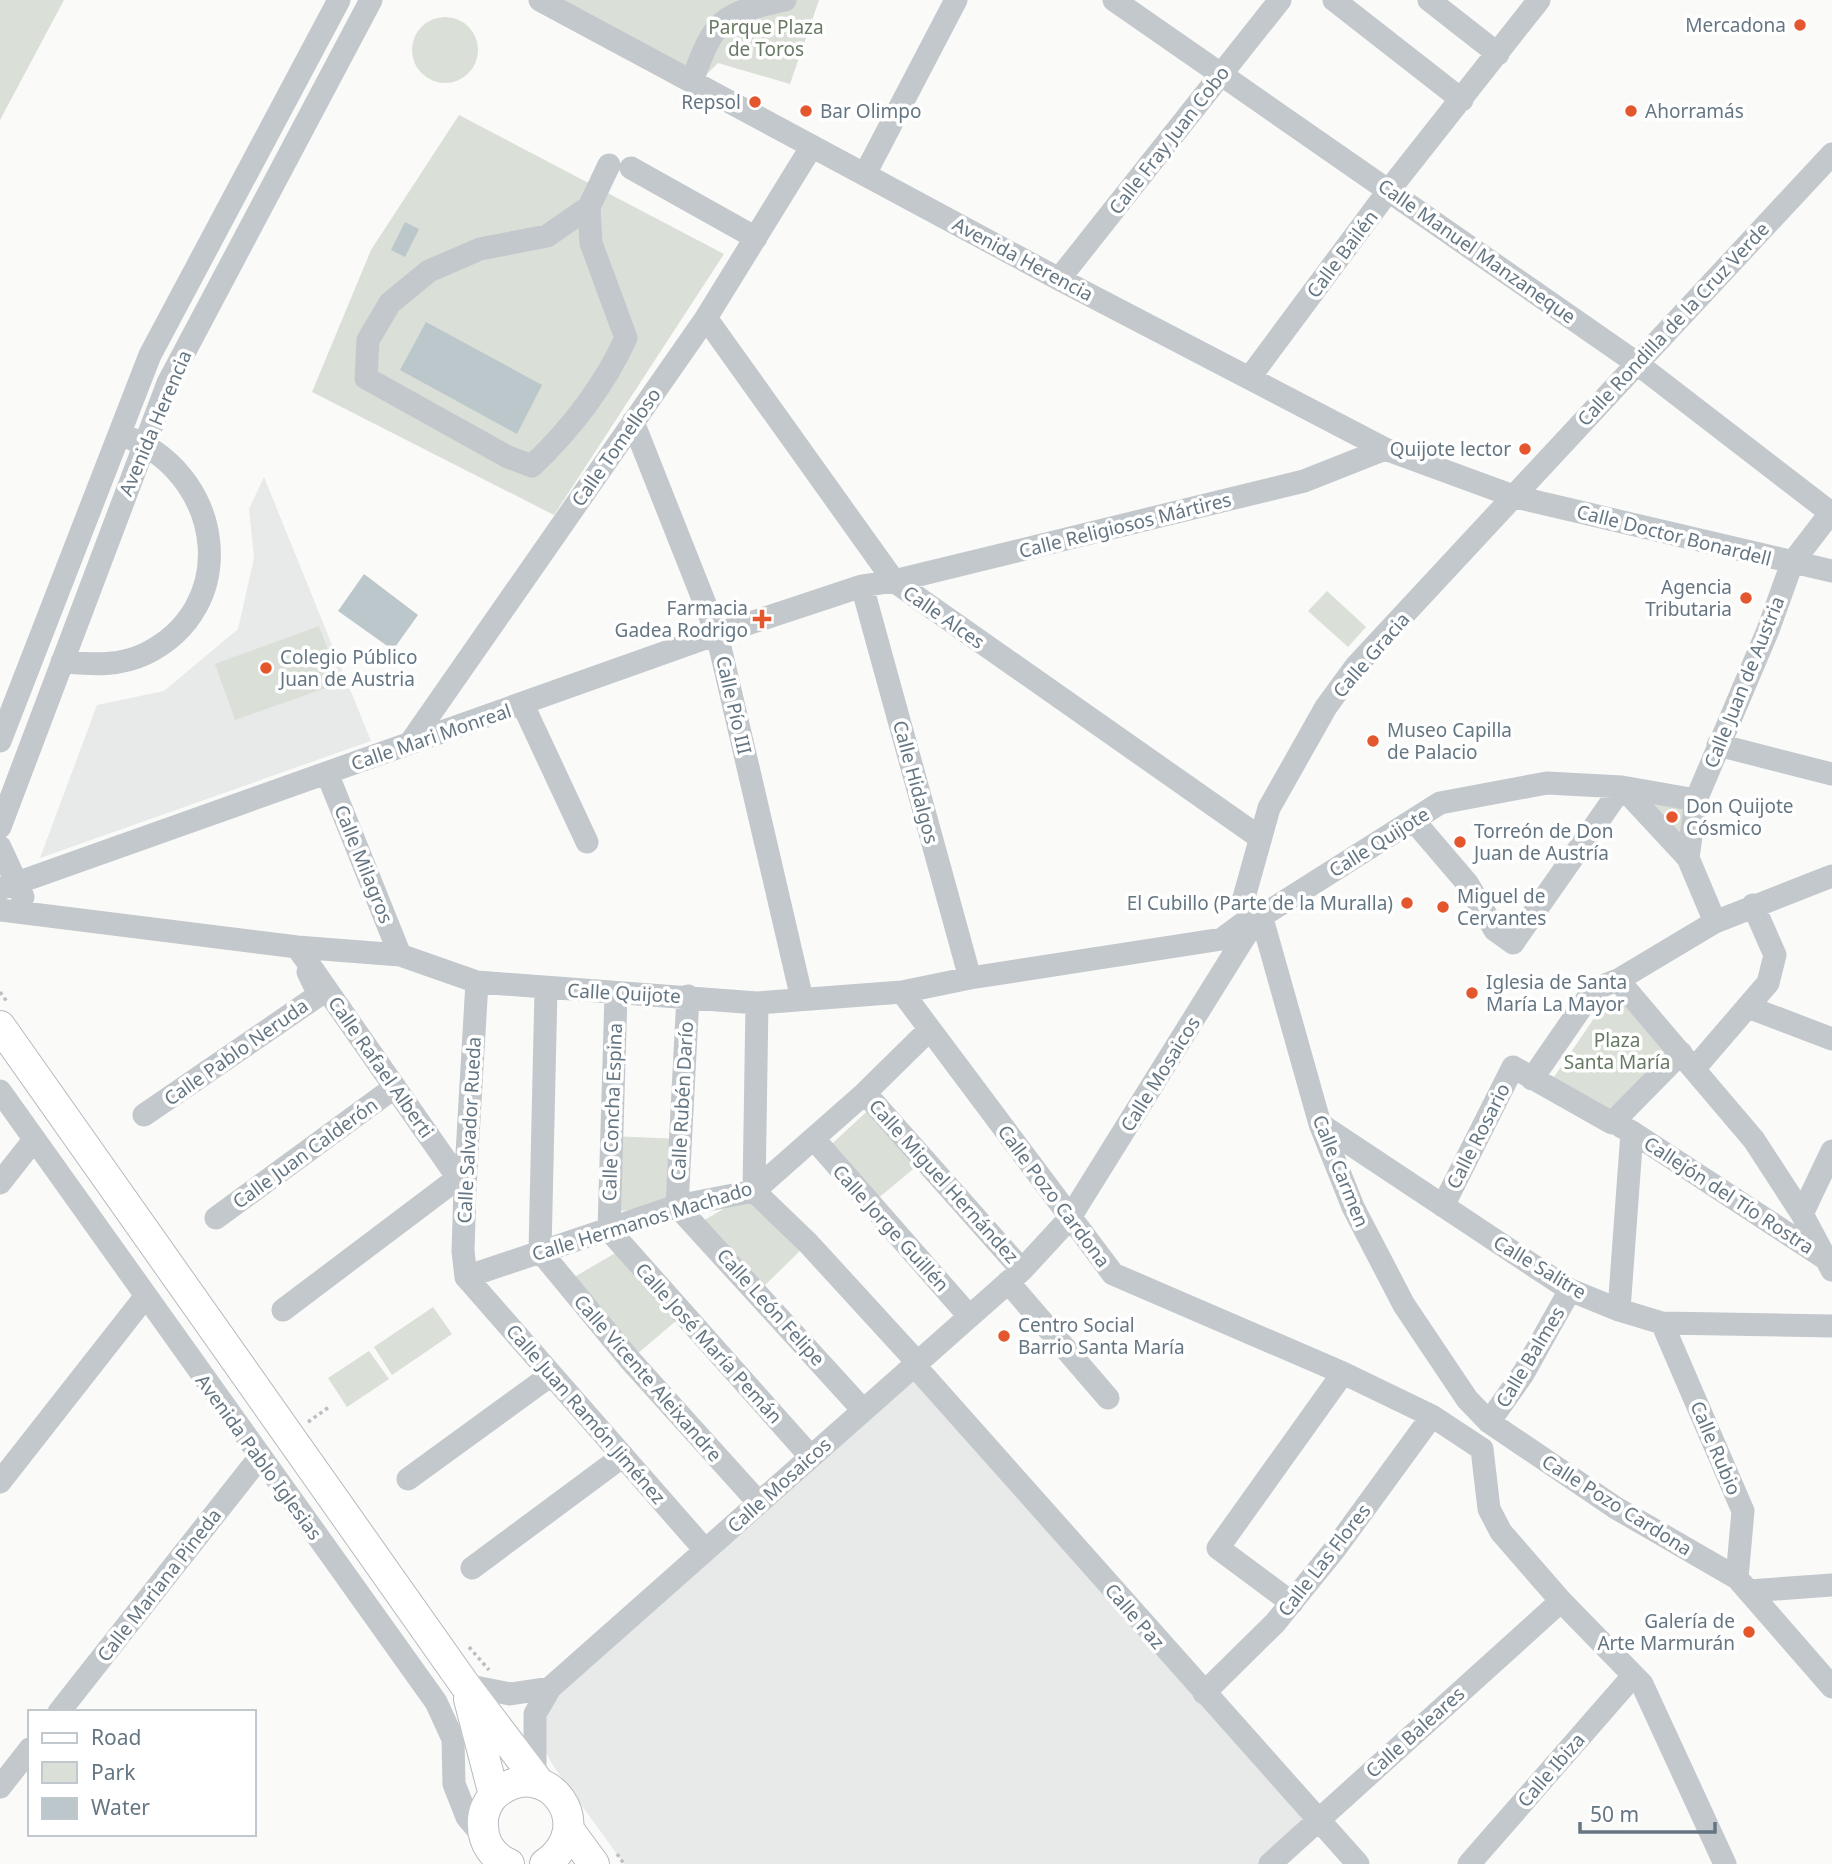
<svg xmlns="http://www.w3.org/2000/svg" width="1832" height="1864" font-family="'Noto Sans',sans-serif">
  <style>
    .built { fill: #e8e9e9 }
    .green { fill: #dadfd7 }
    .water { fill: #bbc7cb }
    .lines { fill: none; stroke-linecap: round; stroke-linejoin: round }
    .major-casing { stroke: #b5babe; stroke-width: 32 }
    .path { stroke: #bbbfc2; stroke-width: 3.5; stroke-dasharray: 3.5 3.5; stroke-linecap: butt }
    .minor { stroke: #c3c8cc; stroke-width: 23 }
    .major { stroke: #fff; stroke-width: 30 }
    .poi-dot { fill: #e4572e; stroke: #fff; stroke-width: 2.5 }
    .labels { text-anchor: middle; stroke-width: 7; stroke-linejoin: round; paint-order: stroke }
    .poi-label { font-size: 19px; fill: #657683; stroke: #fff; text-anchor: start }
    .park-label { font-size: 19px; fill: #687a64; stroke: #fff }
    .street-label { font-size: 19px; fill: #657683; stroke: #fff }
  </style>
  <rect width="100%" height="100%" fill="#fafaf8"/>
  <path class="built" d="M264 477 371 741 40 858 97 705 164 691 238 629 254 558 249 509Z
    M915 1366 1317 1821 1270 1864H624L554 1767 534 1732 535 1714Z"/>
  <path class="green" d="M0 0H64L0 120Z
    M559 0H819L790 84 718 63 704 77Z
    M412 50a33 33 0 1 1 66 0a33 33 0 1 1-66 0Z
    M459 115 724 254 554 515 312 392 371 250Z
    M1327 591 1366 627 1348 647 1308 611Z
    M319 626 340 683 235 720 215 664Z
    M1622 787 1696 800 1688 858Z
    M1622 999 1669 1051 1610 1112 1552 1080 1603 1005Z
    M874 1105 924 1160 870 1205 823 1152Z
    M611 1136 680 1139 677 1206 608 1212Z
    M754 1191 808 1243 758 1292 696 1225Z
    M624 1248 683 1315 630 1360 564 1283Z
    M433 1307 452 1334 392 1375 374 1347Z
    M369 1351 389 1379 347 1407 328 1378Z"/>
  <path class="water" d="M405 222 419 229 405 257 391 250Z
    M426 322 542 385 517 434 400 370Z
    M364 574 418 615 393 650 338 611Z"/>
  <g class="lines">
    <g class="major-casing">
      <path id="major" d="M0 1026 465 1685 540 1784
        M469 1699 494 1795
        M569 1830 594 1864
        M509 1864C493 1857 483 1843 483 1825 482 1813 488 1799 498 1792 547 1755 600 1826 545 1864"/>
    </g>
    <path class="path" d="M0 992 8 1003
      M308 1422 329 1407
      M469 1647 489 1670
      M617 1854 624 1864"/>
    <path class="minor" d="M540 0 1059 279 1385 449 1516 497 1832 571
      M1114 0 1635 362 1831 513
      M1334 0 1462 100
      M1429 0 1498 54
      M692 81C715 19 720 14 785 0
      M631 168 756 238
      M865 174 956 0
      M589 207 591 243 626 338C603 388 572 428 532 466L508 457 366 378 368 340 390 303 429 271 480 249 547 236 589 207 609 165
      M1059 279 1280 0
      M706 318 894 581 1259 837
      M1250 377 1389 190 1539 0
      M633 422 717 634 802 999
      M862 586 970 978
      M62 662C90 664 118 667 145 654 240 608 225 480 132 439
      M523 705 587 842
      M0 741 150 355 339 0
      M410 743 706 318 812 146
      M1718 745 1832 774
      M327 773 400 955
      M1622 787 1688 858 1715 922
      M1414 821 1467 883 1495 930 1513 943 1622 787
      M0 827 168 383 371 0
      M0 847 23 897
      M1688 858 1696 800 1768 630 1792 563 1832 511
      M0 889 717 634 862 586 894 581 1304 481 1385 449
      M1243 901 1269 808 1326 707 1356 666 1832 154
      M0 910 297 947 400 955 477 982 757 1003 902 992 970 978 1222 939 1245 922
      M1268 912 1440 803 1547 783 1622 787 1696 800
      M1263 922 1320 1124 1353 1207 1404 1305 1467 1399 1489 1422 1616 1508 1737 1578 1832 1687
      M297 947 465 1188
      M1618 980 1754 1140 1802 1214 1832 1270
      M546 989 540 1251 630 1360 759 1503
      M902 992 1113 1274 1343 1373 1432 1416 1482 1449
      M616 994 609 1230 810 1456
      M688 996 677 1206 863 1410
      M757 1003 754 1191 808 1243 917 1362
      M1748 1007 1832 1039
      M1694 1069 1768 983 1775 955 1753 905
      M1532 1079 1594 989 1618 980 1715 922 1832 876
      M0 1091 436 1702 453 1739 454 1784 467 1817 484 1837
      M865 1093 1022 1270
      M144 1115 319 995 308 972
      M1320 1124 1570 1290 1619 1310 1662 1323 1832 1326
      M1632 1132 1823 1257
      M814 1139 969 1316
      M0 1183 33 1141
      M1443 1206 1513 1067 1612 1123 1681 1053
      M1802 1214 1832 1151
      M216 1218 395 1087
      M466 1277 677 1206 754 1191 865 1093 929 1030
      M466 1277 705 1550
      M466 1277 463 1251 465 1188 477 982
      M1008 1282 1108 1398
      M283 1310 458 1178
      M1619 1310 1632 1132 1622 1127
      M1662 1323 1743 1511 1737 1578
      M915 1366 1358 1864
      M1489 1422 1523 1374 1570 1290
      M1482 1449 1489 1509 1501 1532 1561 1601 1642 1684 1725 1864
      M408 1479 551 1375
      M0 1482 145 1297
      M472 1568 623 1456
      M1749 1591 1832 1585
      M1292 1603 1218 1548 1343 1373
      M465 1685 510 1694 550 1688
      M1204 1693 1275 1623 1335 1549 1432 1416
      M59 1712 259 1458
      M535 1773V1714L550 1688 1022 1270 1069 1219 1252 925
      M0 1787 30 1749
      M1270 1864 1561 1601
      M1469 1864 1633 1676"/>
    <use href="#major" class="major"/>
  </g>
  <g class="poi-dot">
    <circle cx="1800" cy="25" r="7"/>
    <circle cx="755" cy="102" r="7"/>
    <circle cx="806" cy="111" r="7"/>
    <circle cx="1631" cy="111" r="7"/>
    <circle cx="1525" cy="449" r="7"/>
    <circle cx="1746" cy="598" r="7"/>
    <path d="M758.5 608.5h7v7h7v7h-7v7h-7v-7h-7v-7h7z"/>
    <circle cx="266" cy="668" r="7"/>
    <circle cx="1373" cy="741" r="7"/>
    <circle cx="1672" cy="817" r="7"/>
    <circle cx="1460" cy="842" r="7"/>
    <circle cx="1407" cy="903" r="7"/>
    <circle cx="1443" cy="907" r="7"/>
    <circle cx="1472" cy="993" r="7"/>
    <circle cx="1004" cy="1336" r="7"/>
    <circle cx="1749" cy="1632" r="7"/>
  </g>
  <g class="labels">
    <g class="poi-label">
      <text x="1786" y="32" text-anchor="end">Mercadona</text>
      <text x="741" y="109" text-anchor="end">Repsol</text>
      <text x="820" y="118">Bar Olimpo</text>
      <text x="1645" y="118">Ahorramás</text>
      <text x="1511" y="456" text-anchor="end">Quijote lector</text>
      <text x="1732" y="594" text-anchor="end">Agencia<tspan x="1732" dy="22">Tributaria</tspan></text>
      <text x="748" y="615" text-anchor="end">Farmacia<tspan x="748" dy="22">Gadea Rodrigo</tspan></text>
      <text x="280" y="664">Colegio Público<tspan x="280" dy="22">Juan de Austria</tspan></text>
      <text x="1387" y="737">Museo Capilla<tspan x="1387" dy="22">de Palacio</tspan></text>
      <text x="1686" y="813">Don Quijote<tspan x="1686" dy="22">Cósmico</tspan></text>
      <text x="1474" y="838">Torreón de Don<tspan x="1474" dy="22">Juan de Austría</tspan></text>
      <text x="1457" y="903">Miguel de<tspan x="1457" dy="22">Cervantes</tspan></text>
      <text x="1393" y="910" text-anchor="end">El Cubillo (Parte de la Muralla)</text>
      <text x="1486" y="989">Iglesia de Santa<tspan x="1486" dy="22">María La Mayor</tspan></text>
      <text x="1018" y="1332">Centro Social<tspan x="1018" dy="22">Barrio Santa María</tspan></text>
      <text x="1735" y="1628" text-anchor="end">Galería de<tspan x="1735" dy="22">Arte Marmurán</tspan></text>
    </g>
    <g class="park-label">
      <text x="766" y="34">Parque Plaza<tspan x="766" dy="22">de Toros</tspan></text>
      <text x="1617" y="1047">Plaza<tspan x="1617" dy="22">Santa María</tspan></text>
    </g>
    <g class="street-label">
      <text transform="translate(1169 140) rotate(-52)" y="7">Calle Fray Juan Cobo</text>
      <text transform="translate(1477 251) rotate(35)" y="7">Calle Manuel Manzaneque</text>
      <text transform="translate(1342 254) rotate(-53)" y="7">Calle Bailén</text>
      <text transform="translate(1023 259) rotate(28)" y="7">Avenida Herencia</text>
      <text transform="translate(1673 324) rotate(-47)" y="7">Calle Rondilla de la Cruz Verde</text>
      <text transform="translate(155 423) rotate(-67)" y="7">Avenida Herencia</text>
      <text transform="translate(616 447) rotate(-55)" y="7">Calle Tomelloso</text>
      <text transform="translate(1125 525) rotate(-14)" y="7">Calle Religiosos Mártires</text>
      <text transform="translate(1674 535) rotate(14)" y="7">Calle Doctor Bonardell</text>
      <text transform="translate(944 617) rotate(35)" y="7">Calle Alces</text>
      <text transform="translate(1371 655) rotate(-49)" y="7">Calle Gracia</text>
      <text transform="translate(1744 682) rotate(-68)" y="7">Calle Juan de Austria</text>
      <text transform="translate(734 705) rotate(77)" y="7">Calle Pío III</text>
      <text transform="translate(431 737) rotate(-19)" y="7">Calle Mari Monreal</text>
      <text transform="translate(916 782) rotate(75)" y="7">Calle Hidalgos</text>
      <text transform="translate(1379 842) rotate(-32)" y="7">Calle Quijote</text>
      <text transform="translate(364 864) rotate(68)" y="7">Calle Milagros</text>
      <text transform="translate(624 993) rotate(3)" y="7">Calle Quijote</text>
      <text transform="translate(236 1052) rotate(-35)" y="7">Calle Pablo Neruda</text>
      <text transform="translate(381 1067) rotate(55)" y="7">Calle Rafael Alberti</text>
      <text transform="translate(1160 1074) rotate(-58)" y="7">Calle Mosaicos</text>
      <text transform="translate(682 1101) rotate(-87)" y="7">Calle Rubén Darío</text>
      <text transform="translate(612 1112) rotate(-88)" y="7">Calle Concha Espina</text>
      <text transform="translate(469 1130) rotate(-87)" y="7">Calle Salvador Rueda</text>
      <text transform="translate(1478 1136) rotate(-63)" y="7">Calle Rosario</text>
      <text transform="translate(305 1153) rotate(-36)" y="7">Calle Juan Calderón</text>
      <text transform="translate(1341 1171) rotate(68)" y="7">Calle Carmen</text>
      <text transform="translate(944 1181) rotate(48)" y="7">Calle Miguel Hernández</text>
      <text transform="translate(1729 1195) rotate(33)" y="7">Callejón del Tío Rostra</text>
      <text transform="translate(1054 1196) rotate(53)" y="7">Calle Pozo Cardona</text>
      <text transform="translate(642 1221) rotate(-17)" y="7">Calle Hermanos Machado</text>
      <text transform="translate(891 1228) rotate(48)" y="7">Calle Jorge Guillén</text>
      <text transform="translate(1540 1267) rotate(31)" y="7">Calle Salitre</text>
      <text transform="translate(771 1307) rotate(48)" y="7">Calle León Felipe</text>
      <text transform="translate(709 1343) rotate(48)" y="7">Calle José María Pemán</text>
      <text transform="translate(1530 1357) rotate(-59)" y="7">Calle Balmes</text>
      <text transform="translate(648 1378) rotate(49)" y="7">Calle Vicente Aleixandre</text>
      <text transform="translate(586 1414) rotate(49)" y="7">Calle Juan Ramón Jiménez</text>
      <text transform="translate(1716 1448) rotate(67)" y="7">Calle Rubio</text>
      <text transform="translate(259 1457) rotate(54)" y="7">Avenida Pablo Iglesias</text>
      <text transform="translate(779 1485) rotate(-42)" y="7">Calle Mosaicos</text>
      <text transform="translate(1617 1505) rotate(32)" y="7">Calle Pozo Cardona</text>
      <text transform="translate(1324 1560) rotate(-52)" y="7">Calle Las Flores</text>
      <text transform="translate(159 1585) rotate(-52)" y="7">Calle Mariana Pineda</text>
      <text transform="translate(1135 1616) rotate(49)" y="7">Calle Paz</text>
      <text transform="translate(1415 1732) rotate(-42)" y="7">Calle Baleares</text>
      <text transform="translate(1551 1770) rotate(-49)" y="7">Calle Ibiza</text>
    </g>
  </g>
  <rect x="28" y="1710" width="228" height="126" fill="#ffffff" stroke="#c1c8cd" stroke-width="2"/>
  <rect x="42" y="1733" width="35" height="10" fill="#ffffff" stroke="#c1c8cd" stroke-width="2"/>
  <text x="91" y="1745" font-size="21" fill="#657683">Road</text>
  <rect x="42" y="1762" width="35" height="21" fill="#dadfd7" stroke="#c1c8cd" stroke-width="2"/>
  <text x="91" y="1780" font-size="21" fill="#657683">Park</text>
  <rect x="42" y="1798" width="35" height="21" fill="#bbc7cb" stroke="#c1c8cd" stroke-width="2"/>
  <text x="91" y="1815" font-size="21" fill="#657683">Water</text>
  <path d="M1580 1822v10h135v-10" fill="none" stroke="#657683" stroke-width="3.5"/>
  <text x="1590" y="1822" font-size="21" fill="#657683" stroke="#ffffff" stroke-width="5" paint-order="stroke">50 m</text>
</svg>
